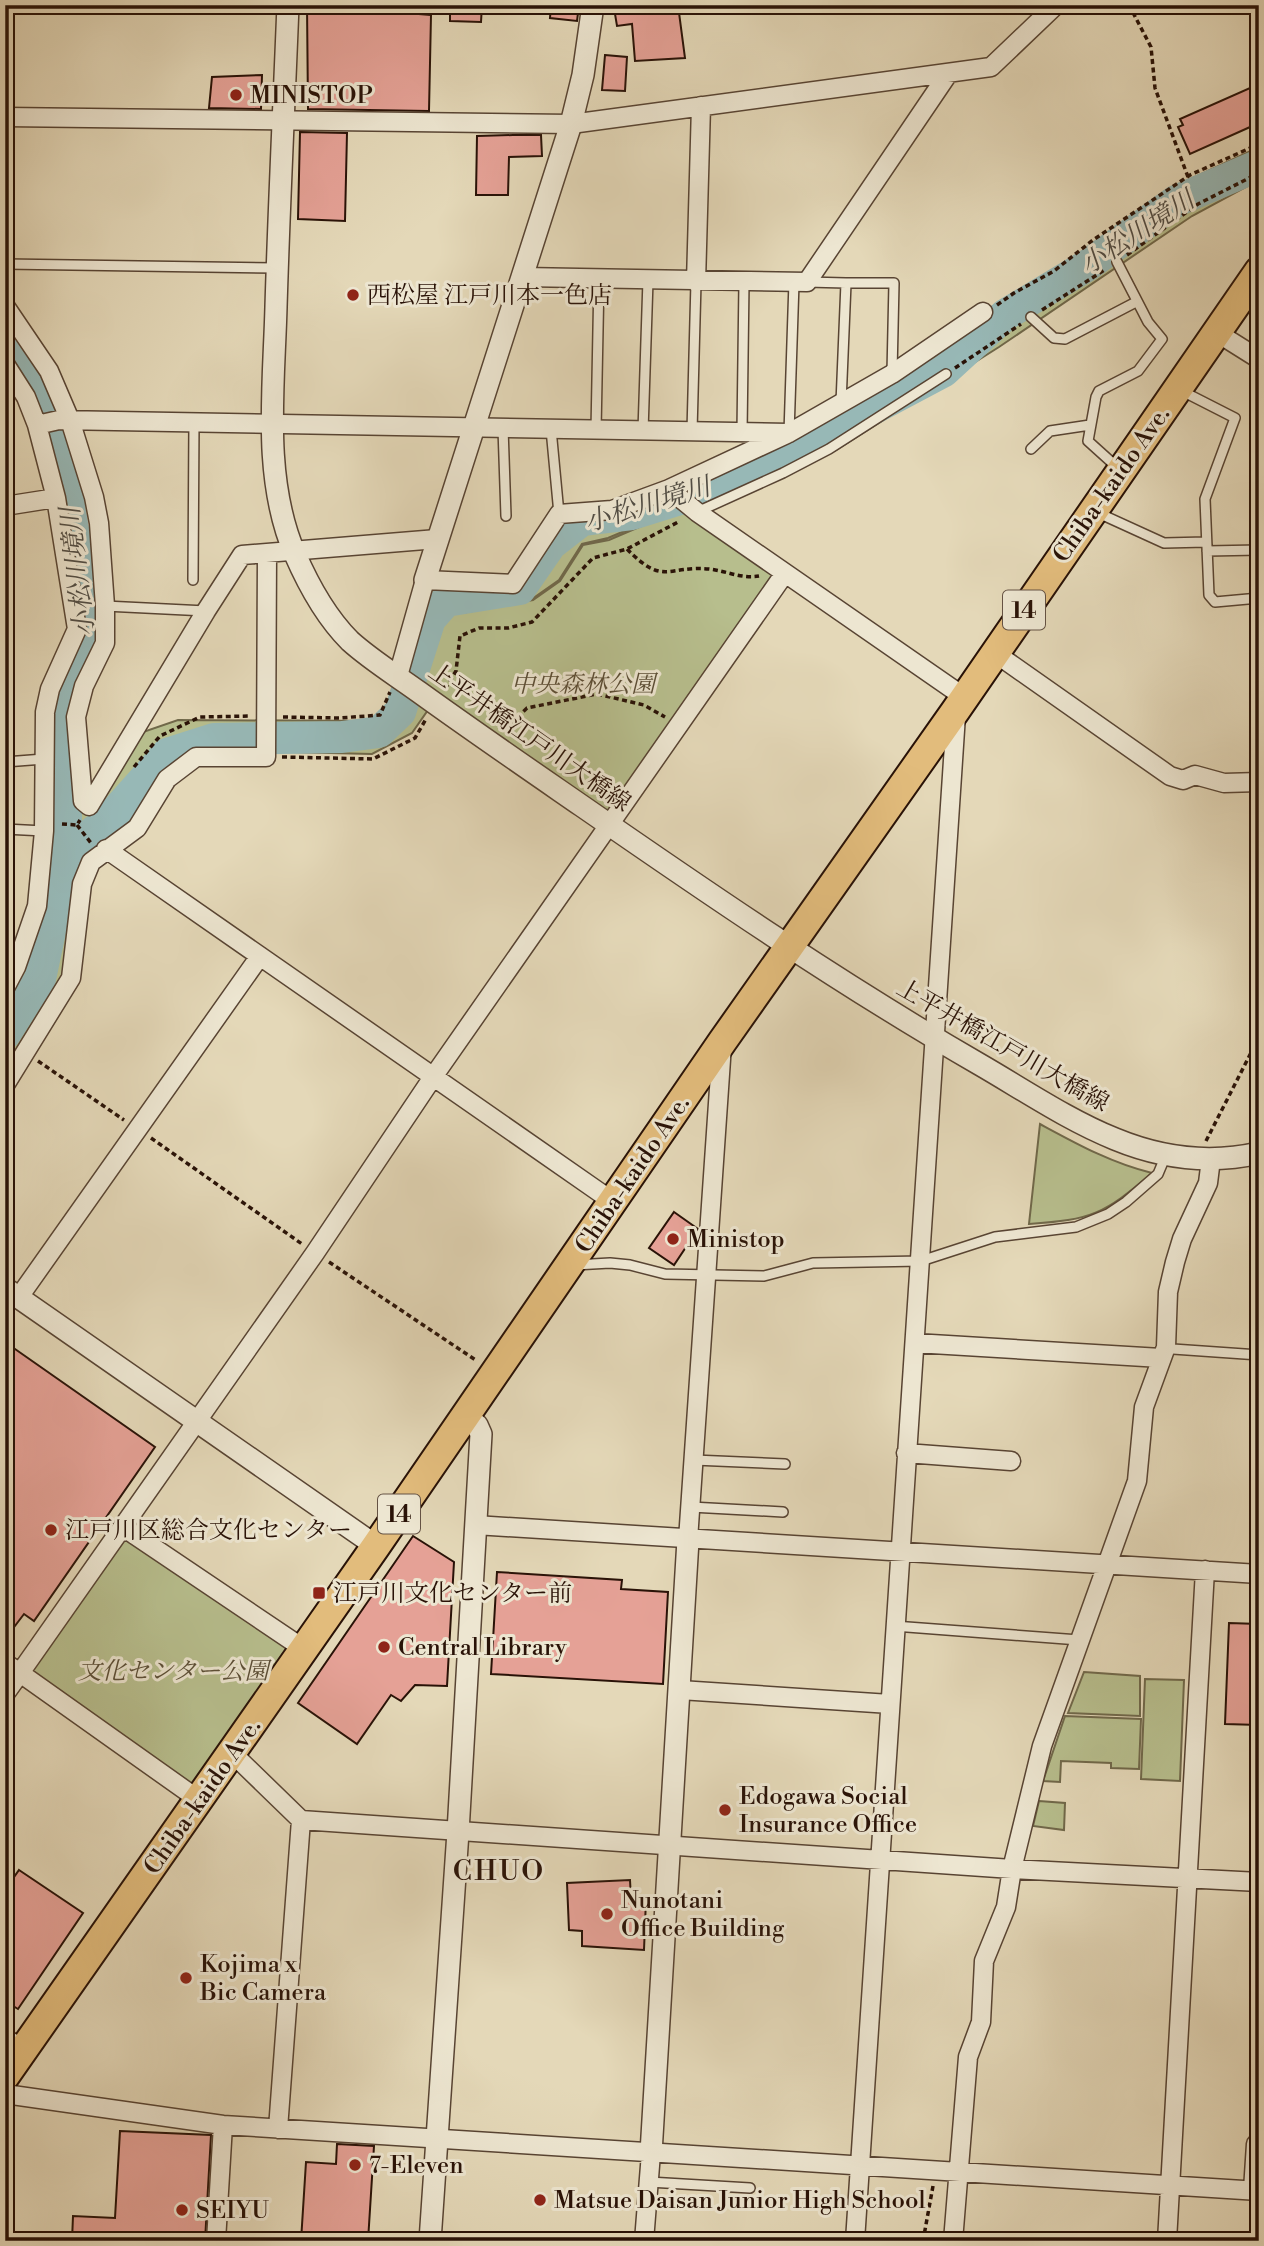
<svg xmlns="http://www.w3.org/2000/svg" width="1264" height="2246" font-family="'Libre Bodoni','Noto Serif JP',serif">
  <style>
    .green { fill: #b7be8d; stroke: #70684a; stroke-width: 2 }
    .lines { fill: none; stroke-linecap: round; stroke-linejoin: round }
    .river { stroke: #97b8b6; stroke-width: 32 }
    .building { fill: #e5a196; stroke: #291207; stroke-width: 2 }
    .service-casing { stroke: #584433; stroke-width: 12 }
    .minor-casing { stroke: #584433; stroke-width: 21 }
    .tertiary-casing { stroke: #584433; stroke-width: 24 }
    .trunk-casing { stroke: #291207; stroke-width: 32 }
    .path { stroke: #291207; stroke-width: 3.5; stroke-dasharray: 5 3.5; stroke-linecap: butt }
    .service { stroke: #ede6d1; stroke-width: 9 }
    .minor { stroke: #ede6d1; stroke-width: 18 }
    .tertiary { stroke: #ede6d1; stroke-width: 21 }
    .trunk { stroke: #e2bc7c; stroke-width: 28 }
    .poi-dot { fill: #8f2418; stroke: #ede6d1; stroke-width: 2.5 }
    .labels { text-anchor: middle; stroke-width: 6; stroke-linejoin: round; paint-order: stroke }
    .shield { fill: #ede6d1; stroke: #645244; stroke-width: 2 }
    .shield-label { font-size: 23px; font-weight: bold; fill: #291207 }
    .poi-label { font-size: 24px; fill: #291207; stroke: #ede6d1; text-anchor: start }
    .street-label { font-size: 24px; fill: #291207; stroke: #ede6d1 }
    .park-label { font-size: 24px; font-style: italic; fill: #5b4e36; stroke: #ede6d1 }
    .water-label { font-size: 26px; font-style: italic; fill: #504c44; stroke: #ede6d1 }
    .quarter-label { font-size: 28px; letter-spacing: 2px; fill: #291207; stroke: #ede6d1 }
  </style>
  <rect width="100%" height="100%" fill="#e4d8b8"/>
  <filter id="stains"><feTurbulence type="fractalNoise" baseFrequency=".00286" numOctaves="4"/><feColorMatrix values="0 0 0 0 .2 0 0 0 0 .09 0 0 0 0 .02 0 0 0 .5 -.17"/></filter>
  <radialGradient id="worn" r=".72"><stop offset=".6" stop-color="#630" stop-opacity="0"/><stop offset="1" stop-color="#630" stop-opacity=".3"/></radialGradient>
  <path class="green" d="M1259 147V180L1192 216 999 347 836 450 699 508 675 490 939 352 1015 296 1078 258 1171 188Z
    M668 492 684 506 608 538 582 544 559 580 532 599 462 613 533 600 560 581 583 545 609 540 686 507 778 572 610 818 435 700 412 733 372 754 203 750 131 821 106 837 78 871 67 976 5 1075V998L26 963 50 712 70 730 79 811 95 810 143 732 178 720 381 721 400 688 428 584 514 585 561 516Z
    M1040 1124C1077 1144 1111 1163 1152 1173 1104 1214 1092 1220 1029 1224Z
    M124 1535 296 1649 197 1792 28 1672Z
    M1084 1672 1140 1676V1716L1068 1713Z
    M1145 1679 1184 1680 1180 1781 1141 1779Z
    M1065 1716 1141 1719 1139 1769 1111 1768V1763L1061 1761 1060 1782 1043 1781Z
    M1039 1801 1065 1803 1064 1830 1033 1826Z"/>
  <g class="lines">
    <path class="river" d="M5 339 58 441 84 594 89 636 81 673 59 729 66 795V855L40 979 5 1034
      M66 855 109 819 167 754 214 739 342 737 379 732 400 712 430 619 446 601 520 589 551 544 582 520 632 514 680 499 829 432 944 371 1005 315 1088 265 1176 201 1255 167"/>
  </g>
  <path class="building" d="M307 5 431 15 429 111 308 109Z
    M450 5H482L481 22 450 21Z
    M551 5H579L577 21 550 18Z
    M641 5H678L685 58 635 61 632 24 617 26 614 8Z
    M605 55 627 57 625 91 602 90Z
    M262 75 261 109 209 108 212 77Z
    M1259 84V123L1190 154 1178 127 1183 125 1180 119Z
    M300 132 347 133 345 221 298 219Z
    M513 135H541L542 156 509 157 508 195H476L477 136Z
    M674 1212 698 1229 674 1265 649 1248Z
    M5 1342 155 1447 34 1621 24 1614 5 1639Z
    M413 1536 454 1562 447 1686 415 1685 401 1701 391 1695 357 1744 298 1703Z
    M497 1572 622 1580 621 1589 668 1592 663 1684 491 1674Z
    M1229 1623 1259 1624V1725L1225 1724Z
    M19 1870 83 1913 18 2009 5 2001V1890Z
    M630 1880 631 1899H646L644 1950 582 1946V1931L569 1930 567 1883Z
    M120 2131 211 2135 205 2241H72L73 2216 115 2218Z
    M337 2144 374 2146 368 2241H301L306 2162 336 2164Z"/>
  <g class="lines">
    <g class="service-casing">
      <path id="service" d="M1117 262 1148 322 1162 339 1138 371 1099 391 1096 397 1088 441 1119 469
        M5 264 276 268
        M807 282 846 283 841 403
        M846 283H894L892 373
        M1031 317 1054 338 1065 339 1136 302
        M1182 391 1235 418 1205 499 1209 595 1215 602 1259 598
        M503 428 506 516
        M551 429 559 514
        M596 430 599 279
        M643 431 648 280
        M692 431 696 282
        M742 432 744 282
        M789 433 794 282
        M1031 449 1050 431 1090 425
        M697 512 783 473 829 449 946 374
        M1096 512 1164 543 1206 542
        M1207 551 1259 550
        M193 580 194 421
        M105 606 206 611
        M5 762 44 759
        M5 829 44 831
        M575 1265 610 1263 630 1265 665 1274 764 1276 813 1263 921 1261 995 1237 1076 1227 1108 1214 1126 1202 1158 1174 1166 1155
        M1166 1347 1173 1349 1259 1355
        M694 1460 785 1464
        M691 1507 783 1512
        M894 1626 1079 1640
        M649 2182 750 2188"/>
    </g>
    <g class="minor-casing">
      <path id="minor" d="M5 117 571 124 991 67 1056 5
        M523 277 807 282 948 74
        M696 282 701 106
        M5 306 49 371 70 420 94 497 99 523 105 606V643L84 686 76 717 83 801 89 806 206 611 242 555 437 539
        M1216 332 1259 359
        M5 364 26 397 37 425 56 498 77 629 50 689 45 712 44 831 37 906 16 967 5 988
        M37 425 59 420 789 433
        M669 489 789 433 892 374 983 312
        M5 506 56 498
        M995 653 1170 776 1183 780 1195 775 1224 783 1259 782
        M398 676 425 580 513 584 559 514 612 510 669 489 697 512 964 697
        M106 849 612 1201
        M5 1085 71 978 82 884 91 862 137 828 167 779 196 757H266L267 554
        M19 1297 260 956
        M915 1343 1161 1358
        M906 1453 1011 1461
        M475 1525 1259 1574
        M123 1527 304 1649
        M688 1540 722 1045
        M5 1663 20 1673 315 1253 433 1077 785 573
        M680 1690 890 1704
        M5 1694 20 1673 199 1800
        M232 1753 301 1820 1012 1869 1259 1882
        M5 2038 24 2050
        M5 2094 223 2125 1259 2191
        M278 2129 301 1820
        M1253 2190 1256 2144
        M216 2241 223 2125
        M644 2241 651 2153
        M855 2241C889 1732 920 1223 956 715
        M953 2241 968 2057 981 2022 984 1961 1006 1907 1012 1869 1042 1746 1137 1481 1144 1407 1166 1347 1168 1292 1175 1262 1182 1239 1208 1183 1211 1159
        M1167 2241 1205 1570"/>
    </g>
    <g class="tertiary-casing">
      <path id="tertiary" d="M288 5C284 106 279 206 276 307 274 387 262 478 295 554 308 584 326 617 350 641 371 660 397 676 419 692 473 731 527 768 582 806 712 896 842 985 979 1064 1024 1090 1068 1120 1115 1139 1161 1158 1211 1164 1259 1153
        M425 580 571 124 583 75 593 5
        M5 1288 376 1546
        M651 2153 688 1540
        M430 2241 458 1832 481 1434 477 1425 465 1418"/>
    </g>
    <g class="trunk-casing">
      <path id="trunk" d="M5 2076 376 1546 722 1042 956 710 1259 271"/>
    </g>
    <path class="path" d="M1129 5 1151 47 1155 88 1188 177
      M1127 255 1198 204 1259 173
      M997 305 1014 293 1054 271 1093 240 1190 175 1259 144
      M1042 310 1106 269
      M955 368 1021 324
      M627 549C664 587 668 565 709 569 727 571 741 579 759 576
      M445 689 456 671 460 636 479 628H508L532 622 593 558 627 549 680 521
      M283 717 339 718 380 715 390 692
      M505 729 527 708 597 694 644 705 665 717
      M282 757 373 759 415 738 426 719
      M134 767 160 736 200 717 251 716
      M62 824 77 825 80 820
      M77 825 91 843
      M38 1061 124 1120
      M151 1138 302 1244
      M1206 1141 1259 1037
      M329 1262 477 1361
      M923 2241 933 2186"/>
    <use href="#service" class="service"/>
    <use href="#minor" class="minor"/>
    <use href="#tertiary" class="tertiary"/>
    <use href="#trunk" class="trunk"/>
  </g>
  <g class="poi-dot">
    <circle cx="236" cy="95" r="7"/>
    <circle cx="353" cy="295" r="7"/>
    <circle cx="673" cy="1239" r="7"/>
    <circle cx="51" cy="1530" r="7"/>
    <rect x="312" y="1586" width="14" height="14" rx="3.5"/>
    <circle cx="384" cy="1647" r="7"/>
    <circle cx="725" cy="1810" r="7"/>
    <circle cx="607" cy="1914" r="7"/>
    <circle cx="186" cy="1978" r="7"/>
    <circle cx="355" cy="2165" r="7"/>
    <circle cx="540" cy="2200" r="7"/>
    <circle cx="182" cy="2210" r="7"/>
  </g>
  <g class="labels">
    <g class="shield">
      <rect x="1003" y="590.5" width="42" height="39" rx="5"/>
      <rect x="378" y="1494.5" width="42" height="39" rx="5"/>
    </g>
    <g class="shield-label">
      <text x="1024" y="618">14</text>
      <text x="399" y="1522">14</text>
    </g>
    <g class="poi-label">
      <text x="250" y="103">MINISTOP</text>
      <text x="367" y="303">西松屋 江戸川本一色店</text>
      <text x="687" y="1247">Ministop</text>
      <text x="65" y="1538">江戸川区総合文化センター</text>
      <text x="333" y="1601">江戸川文化センター前</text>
      <text x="398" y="1655">Central Library</text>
      <text x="739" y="1804">Edogawa Social<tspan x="739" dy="28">Insurance Office</tspan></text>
      <text x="621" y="1908">Nunotani<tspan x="621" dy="28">Office Building</tspan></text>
      <text x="200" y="1972">Kojima x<tspan x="200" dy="28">Bic Camera</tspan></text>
      <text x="369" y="2173">7-Eleven</text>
      <text x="554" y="2208">Matsue Daisan Junior High School</text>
      <text x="196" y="2218">SEIYU</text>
    </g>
    <g class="street-label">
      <text transform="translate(1111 484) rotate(-55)" y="8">Chiba-kaido Ave.</text>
      <text transform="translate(530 737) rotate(35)" y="8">上平井橋江戸川大橋線</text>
      <text transform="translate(1003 1045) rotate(30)" y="8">上平井橋江戸川大橋線</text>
      <text transform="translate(632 1174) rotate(-56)" y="8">Chiba-kaido Ave.</text>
      <text transform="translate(202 1796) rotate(-55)" y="8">Chiba-kaido Ave.</text>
    </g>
    <g class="park-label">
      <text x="583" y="692">中央森林公園</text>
      <text x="173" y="1679">文化センター公園</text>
    </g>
    <g class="water-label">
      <text transform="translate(1137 232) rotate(-33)" y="9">小松川境川</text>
      <text transform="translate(647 504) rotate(-17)" y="9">小松川境川</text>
      <text transform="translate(77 572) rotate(-97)" y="9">小松川境川</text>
    </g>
    <g class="quarter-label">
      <text x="499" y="1880">CHUO</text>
    </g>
  </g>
  <rect width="1264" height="2246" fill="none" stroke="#e4d8b8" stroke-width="28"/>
  <rect x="7" y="7" width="1250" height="2232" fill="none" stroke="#291207" stroke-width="3.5"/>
  <rect x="14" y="14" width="1236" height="2218" fill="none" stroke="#291207" stroke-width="2"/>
  <rect width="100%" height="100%" filter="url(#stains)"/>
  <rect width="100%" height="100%" fill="url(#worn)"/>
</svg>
